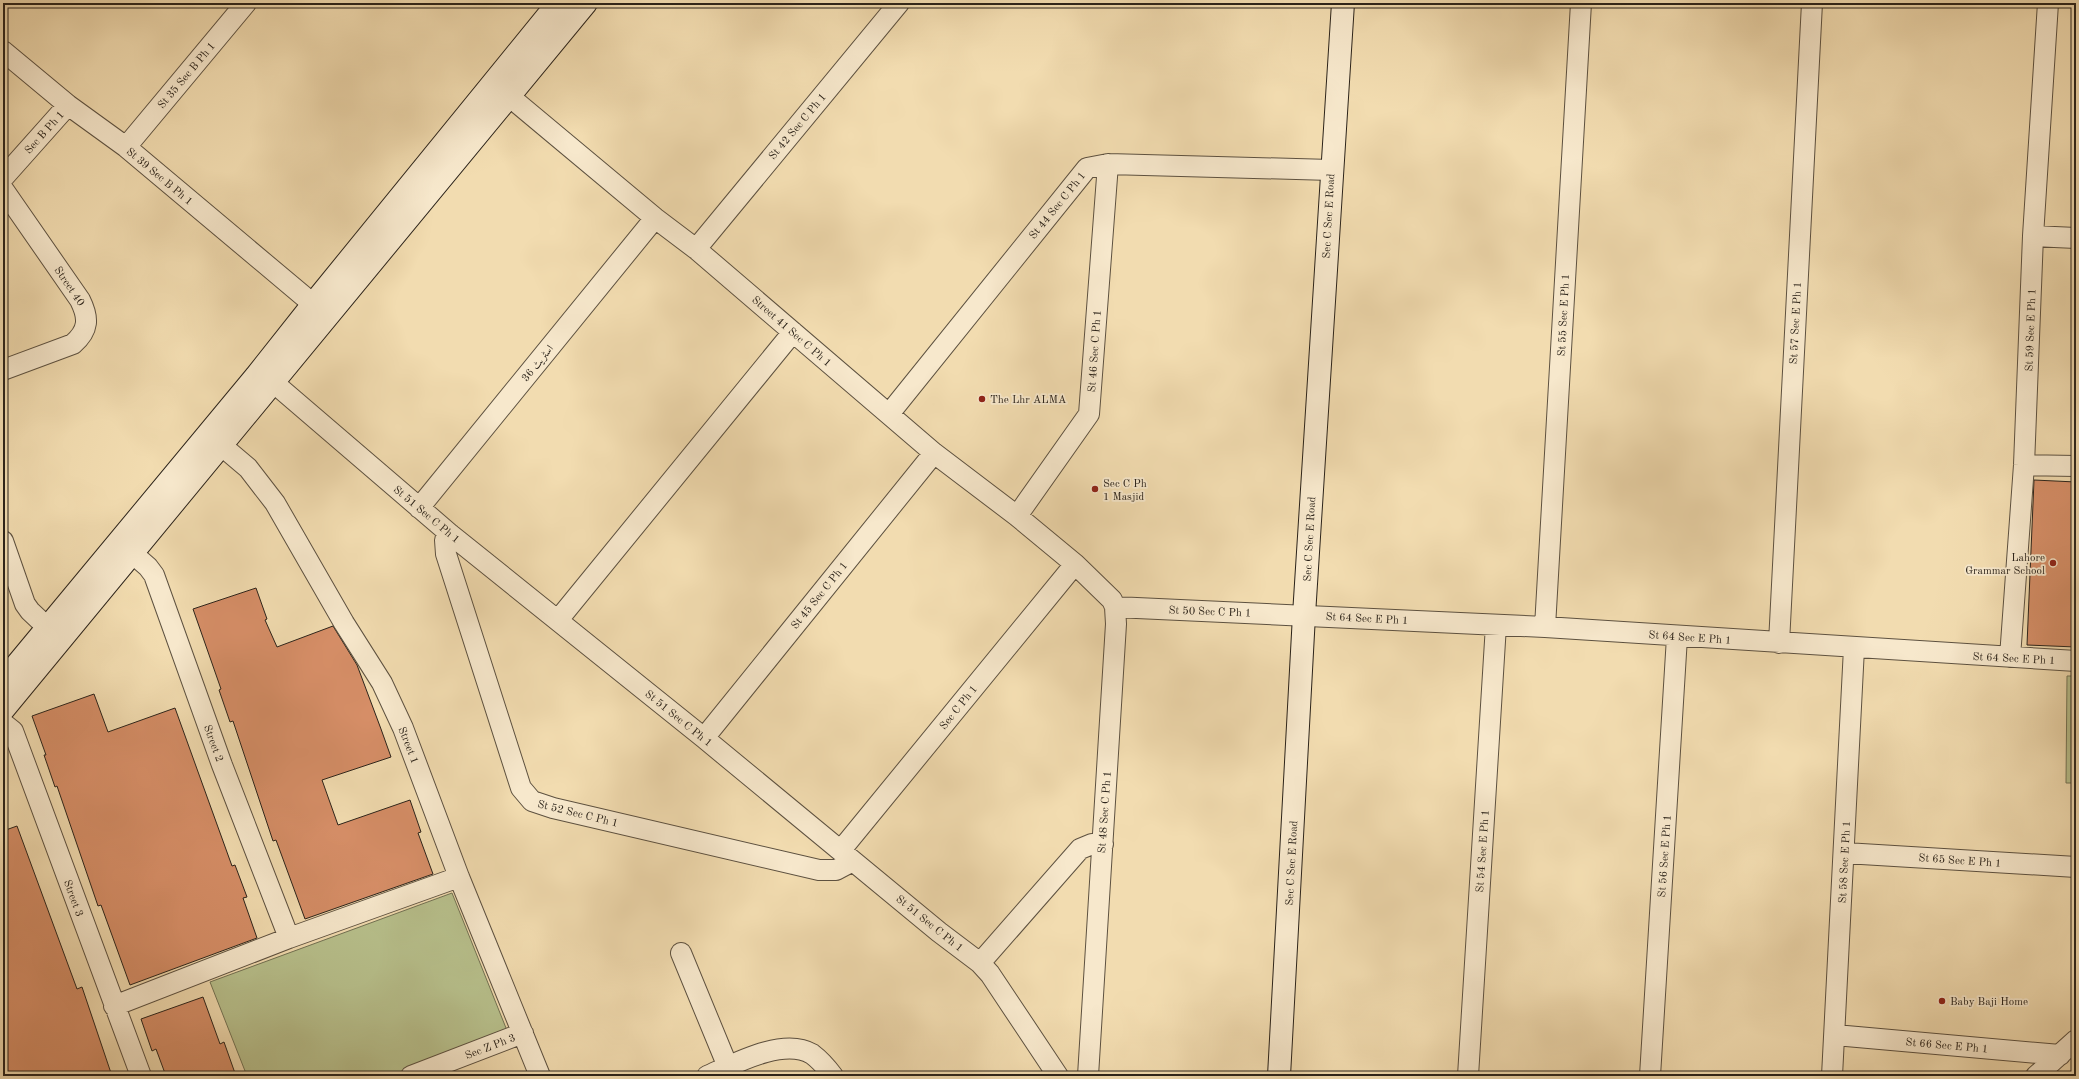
<svg xmlns="http://www.w3.org/2000/svg" width="2079" height="1079" font-family="'Old Standard TT',Amiri,serif">
  <style>
    .green { fill: #b8c18d; stroke: #727254 }
    .building { fill: #d68e67; stroke: #2b231a }
    .lines { fill: none; stroke-linecap: round; stroke-linejoin: round }
    .street-casing { stroke: #5d5140; stroke-width: 22 }
    .secondary-casing { stroke: #2b231a; stroke-width: 24 }
    .street { stroke: #f7e8cc; stroke-width: 20 }
    .secondary { stroke: #f7e8cc; stroke-width: 22 }
    .poi-dot { fill: #8f2418; stroke: #f7e8cc; stroke-width: 1.5 }
    .labels { text-anchor: middle; stroke-width: 3.5; stroke-linejoin: round; paint-order: stroke }
    .street-label { font-size: 11px; fill: #2b231a; stroke: #f7e8cc }
    .poi-label { font-size: 11px; fill: #2b231a; stroke: #f7e8cc; text-anchor: start }
  </style>
  <rect width="100%" height="100%" fill="#f2dcb0"/>
  <filter id="stains"><feTurbulence type="fractalNoise" baseFrequency=".005" numOctaves="4"/><feColorMatrix values="0 0 0 0 .2 0 0 0 0 .09 0 0 0 0 .02 0 0 0 .5 -.17"/></filter>
  <radialGradient id="worn" r=".72"><stop offset=".6" stop-color="#630" stop-opacity="0"/><stop offset="1" stop-color="#630" stop-opacity=".3"/></radialGradient>
  <path class="green" d="M2067 676H2076V783H2066Z
    M452 893 508 1033 396 1076H247L210 982Z"/>
  <path class="building" d="M2034 480 2076 482V647L2027 645Z
    M256 588 267 619 265 620 277 647 333 626 357 665 381 729 391 757 322 780 338 825 410 800 421 832 418 833 433 874 305 919 276 840 273 841 233 721 230 722 219 690 221 689 193 609Z
    M94 694 108 732 175 708 232 866 235 865 247 897 243 898 257 938 130 985 101 905 98 906 57 786 55 787 44 755H46L32 716Z
    M17 826 77 989 82 987 112 1076H3V831Z
    M203 997 220 1044 224 1042 236 1076H166L156 1049 152 1051 141 1019Z"/>
  <g class="lines">
    <g class="street-casing">
      <path id="street" d="M3 51 68 105 126 147 313 304
        M510 97 655 218 696 249 934 453 1017 516 1075 564 1112 600 1115 607 1116 624 1088 1076
        M126 147 246 3
        M3 178 68 105
        M3 189 80 300C89 318 89 330 73 344L3 370
        M2033 236 2076 238
        M696 249 899 3
        M274 383 450 534 704 738 939 932 980 963 990 974 1058 1076
        M889 414 1087 168 1108 164 1331 170
        M222 446 248 468 275 503 344 623 382 683 403 728 459 877 540 1076
        M2024 465 2076 466
        M419 508 655 218
        M1017 516 1089 414 1108 164
        M450 534 445 540 446 554 521 788 532 801 553 808 819 870H836L853 861
        M3 541 25 604 30 611 48 628
        M132 553 148 567 154 575 222 765 289 938
        M1115 607 1545 627 2076 661
        M558 620 793 332
        M1545 627 1581 3
        M1779 643 1812 3
        M2010 657 2024 465 2033 236 2048 3
        M3 723 13 731 141 1076
        M704 738 934 453
        M841 850 1075 564
        M1845 853 2076 867
        M681 953 728 1067
        M980 963 1080 849 1092 844H1103
        M114 1006 289 938 459 877
        M1835 1035 2060 1055
        M411 1076 523 1033
        M707 1076C734 1064 783 1037 812 1054 820 1060 827 1068 833 1076
        M1468 1076 1496 625
        M1650 1076 1677 637
        M1832 1076 1854 648
        M2036 1076 2076 1040"/>
    </g>
    <g class="secondary-casing">
      <path id="secondary" d="M3 681 256 376 313 304 558 3
        M3 710 586 3
        M1279 1076 1304 615 1343 3"/>
    </g>
    <use href="#street" class="street"/>
    <use href="#secondary" class="secondary"/>
  </g>
  <g class="poi-dot">
    <circle cx="982" cy="399" r="4"/>
    <circle cx="1095" cy="489" r="4"/>
    <circle cx="2053" cy="563" r="4"/>
    <circle cx="1942" cy="1001" r="4"/>
  </g>
  <g class="labels">
    <g class="street-label">
      <text transform="translate(186 75) rotate(-50)" y="4">St 35 Sec B Ph 1</text>
      <text transform="translate(797 126) rotate(-50)" y="4">St 42 Sec C Ph 1</text>
      <text transform="translate(44 132) rotate(-48)" y="4">Sec B Ph 1</text>
      <text transform="translate(160 176) rotate(40)" y="4">St 39 Sec B Ph 1</text>
      <text transform="translate(1057 205) rotate(-51)" y="4">St 44 Sec C Ph 1</text>
      <text transform="translate(1328 216) rotate(-87)" y="4">Sec C Sec E Road</text>
      <text transform="translate(70 286) rotate(56)" y="4">Street 40</text>
      <text transform="translate(1563 315) rotate(-87)" y="4">St 55 Sec E Ph 1</text>
      <text transform="translate(1795 323) rotate(-87)" y="4">St 57 Sec E Ph 1</text>
      <text transform="translate(2030 330) rotate(-88)" y="4">St 59 Sec E Ph 1</text>
      <text transform="translate(792 331) rotate(41)" y="4">Street 41 Sec C Ph 1</text>
      <text transform="translate(1094 351) rotate(-86)" y="4">St 46 Sec C Ph 1</text>
      <text transform="translate(537 363) rotate(-51)" y="4">اسٹریٹ 36</text>
      <text transform="translate(427 514) rotate(40)" y="4">St 51 Sec C Ph 1</text>
      <text transform="translate(1309 539) rotate(-87)" y="4">Sec C Sec E Road</text>
      <text transform="translate(819 595) rotate(-51)" y="4">St 45 Sec C Ph 1</text>
      <text transform="translate(1210 611) rotate(2)" y="4">St 50 Sec C Ph 1</text>
      <text transform="translate(1367 618) rotate(3)" y="4">St 64 Sec E Ph 1</text>
      <text transform="translate(1690 637) rotate(4)" y="4">St 64 Sec E Ph 1</text>
      <text transform="translate(2014 658) rotate(3)" y="4">St 64 Sec E Ph 1</text>
      <text transform="translate(958 707) rotate(-51)" y="4">Sec C Ph 1</text>
      <text transform="translate(679 718) rotate(39)" y="4">St 51 Sec C Ph 1</text>
      <text transform="translate(214 743) rotate(70)" y="4">Street 2</text>
      <text transform="translate(409 745) rotate(69)" y="4">Street 1</text>
      <text transform="translate(1104 812) rotate(-86)" y="4">St 48 Sec C Ph 1</text>
      <text transform="translate(578 813) rotate(14)" y="4">St 52 Sec C Ph 1</text>
      <text transform="translate(1482 851) rotate(-86)" y="4">St 54 Sec E Ph 1</text>
      <text transform="translate(1664 856) rotate(-86)" y="4">St 56 Sec E Ph 1</text>
      <text transform="translate(1960 860) rotate(4)" y="4">St 65 Sec E Ph 1</text>
      <text transform="translate(1844 862) rotate(-87)" y="4">St 58 Sec E Ph 1</text>
      <text transform="translate(1291 863) rotate(-87)" y="4">Sec C Sec E Road</text>
      <text transform="translate(74 898) rotate(70)" y="4">Street 3</text>
      <text transform="translate(930 923) rotate(39)" y="4">St 51 Sec C Ph 1</text>
      <text transform="translate(1947 1045) rotate(5)" y="4">St 66 Sec E Ph 1</text>
      <text transform="translate(490 1046) rotate(-21)" y="4">Sec Z Ph 3</text>
    </g>
    <g class="poi-label">
      <text x="990" y="403">The Lhr ALMA</text>
      <text x="1103" y="487">Sec C Ph<tspan x="1103" dy="13">1 Masjid</tspan></text>
      <text x="2045" y="561" text-anchor="end">Lahore<tspan x="2045" dy="13">Grammar School</tspan></text>
      <text x="1950" y="1005">Baby Baji Home</text>
    </g>
  </g>
  <rect width="2079" height="1079" fill="none" stroke="#f2dcb0" stroke-width="16"/>
  <rect x="4" y="4" width="2071" height="1071" fill="none" stroke="#2b231a" stroke-width="2"/>
  <rect x="8" y="8" width="2063" height="1063" fill="none" stroke="#2b231a"/>
  <rect width="100%" height="100%" filter="url(#stains)"/>
  <rect width="100%" height="100%" fill="url(#worn)"/>
</svg>
